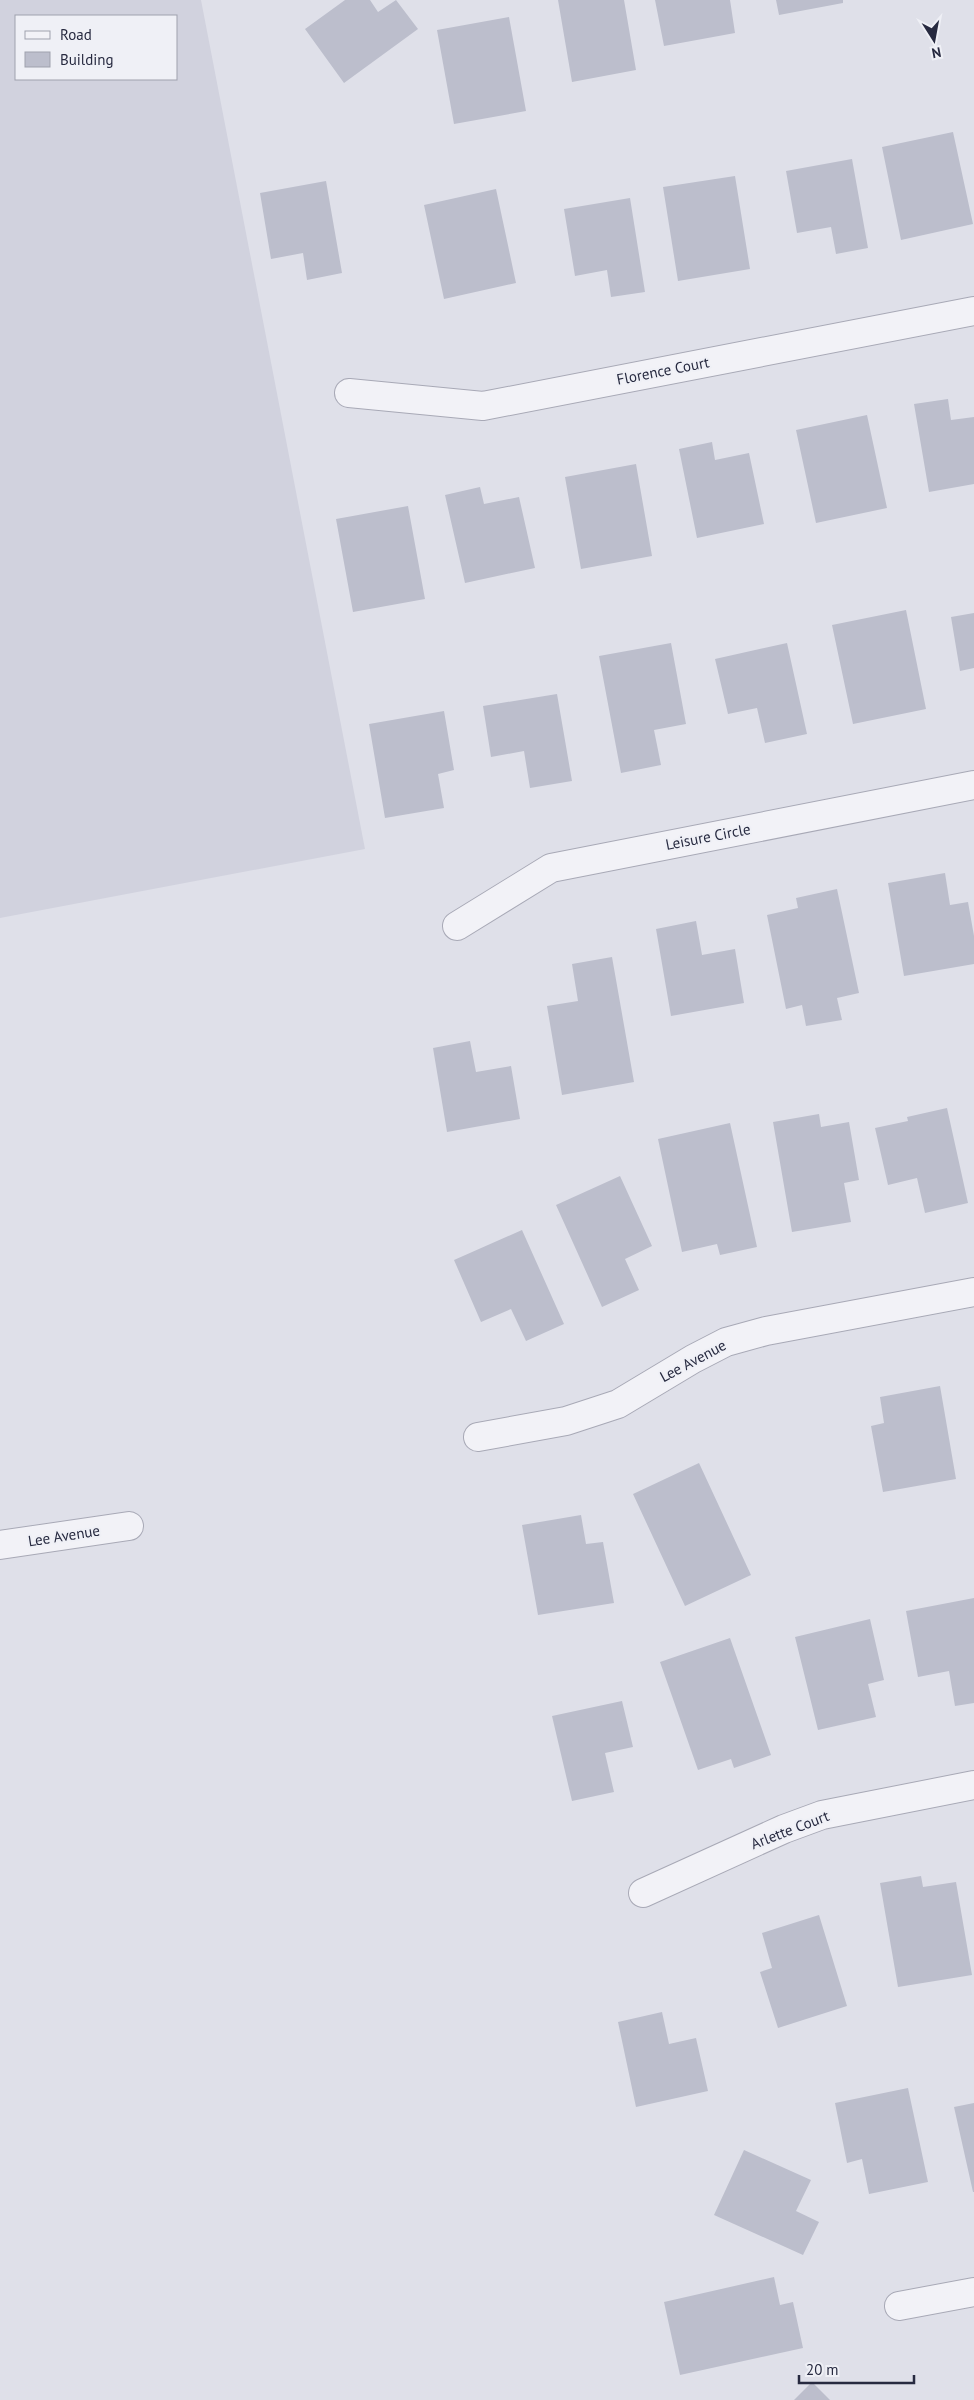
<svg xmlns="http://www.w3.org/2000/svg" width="974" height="2400" font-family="'PT Sans',sans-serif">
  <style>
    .built { fill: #d1d2de; fill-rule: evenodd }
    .building { fill: #bcbecc }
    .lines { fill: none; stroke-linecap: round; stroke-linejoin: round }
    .street-casing { stroke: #a8a9b6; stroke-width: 30 }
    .street { stroke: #f2f2f7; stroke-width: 28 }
    .labels { text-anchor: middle; stroke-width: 4; stroke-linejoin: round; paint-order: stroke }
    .street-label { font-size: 15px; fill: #272a40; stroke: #eff0f6 }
  </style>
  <rect width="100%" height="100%" fill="#dfe0e9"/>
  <path class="built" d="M0 0H201L365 849 0 918ZM16 16H176V79H16Z"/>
  <path class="building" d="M345 0H370L378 12 396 0 418 29 344 83 305 29Z
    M558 0H624L636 70 572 82Z
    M655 0H730L735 33 664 46Z
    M776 0H843V3L779 15Z
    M509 17 526 111 454 124 437 30Z
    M953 132 973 224 901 240 882 147Z
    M852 159 868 248 836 254 831 227 797 233 786 171Z
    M735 176 750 269 678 281 663 187Z
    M326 181 342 273 307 280 303 253 271 259 260 193Z
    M496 189 516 283 444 299 424 205Z
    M630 198 645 292 611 297 607 270 575 276 564 209Z
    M948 399 951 420 974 417V484L929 492 914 404Z
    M867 415 887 508 816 523 796 430Z
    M712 442 715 460 749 453 764 524 697 538 679 449Z
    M636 464 652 556 581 569 565 477Z
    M480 487 484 504 519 497 535 568 465 583 445 495Z
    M408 506 425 599 353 612 336 519Z
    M906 610 926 709 853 724 832 625Z
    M974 613V668L960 671 951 617Z
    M671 643 686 724 654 730 661 765 621 773 599 656Z
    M787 643 807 734 765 743 757 708 728 714 715 659Z
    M557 694 572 781 530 788 524 751 491 757 483 706Z
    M444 711 454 770 438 774 444 808 385 818 369 724Z
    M945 873 950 905 968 902 974 936V964L904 976 888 883Z
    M837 889 859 993 837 998 842 1020 806 1026 802 1005 786 1009 767 915 798 908 796 898Z
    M696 921 702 955 735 949 744 1003 671 1016 656 929Z
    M612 957 634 1082 562 1095 547 1006 578 1001 572 964Z
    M470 1041 476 1072 511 1066 520 1119 447 1132 433 1048Z
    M947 1108 968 1203 925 1213 917 1178 888 1185 875 1128 908 1121 907 1117Z
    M819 1114 821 1127 849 1122 859 1180 844 1183 851 1222 792 1232 773 1122Z
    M730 1123 757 1247 720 1255 717 1244 682 1252 658 1139Z
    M620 1176 652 1246 625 1259 639 1290 602 1307 556 1205Z
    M522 1230 564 1324 526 1341 511 1309 481 1322 454 1260Z
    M940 1386 956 1479 883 1492 871 1426 884 1423 880 1397Z
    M699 1463 751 1575 685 1606 633 1494Z
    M581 1515 586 1544 603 1542 614 1603 538 1615 522 1525Z
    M974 1598V1703L955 1706 949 1671 918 1677 906 1611Z
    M870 1619 884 1680 868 1684 876 1717 818 1730 795 1637Z
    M730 1638 771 1755 734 1768 731 1759 698 1770 660 1662Z
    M622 1701 633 1747 605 1753 614 1792 572 1801 552 1716Z
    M921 1876 923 1887 956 1882 972 1975 898 1987 880 1883Z
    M819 1915 847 2006 778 2028 760 1972 772 1968 762 1933Z
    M662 2012 669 2044 696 2038 708 2091 636 2107 618 2022Z
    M908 2088 928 2182 869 2194 862 2159 847 2163 835 2103Z
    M974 2103V2192H973L954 2107Z
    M744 2150 811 2180 796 2211 819 2222 803 2255 714 2215Z
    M774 2277 780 2305 793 2302 803 2348 680 2375 664 2302Z
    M812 2382 830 2400H794Z"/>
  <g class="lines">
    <g class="street-casing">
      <path id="street" d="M349 393 483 406 974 311
        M457 926 551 868 974 785
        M478 1437 566 1421 618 1404 693 1359 726 1342 766 1331 974 1292
        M0 1545 129 1526
        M643 1893 784 1829 822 1815 974 1785
        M899 2306 974 2292"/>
    </g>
    <use href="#street" class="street"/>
  </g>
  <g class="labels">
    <g class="street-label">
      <text transform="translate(663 371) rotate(-11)" y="5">Florence Court</text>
      <text transform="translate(708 837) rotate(-11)" y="5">Leisure Circle</text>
      <text transform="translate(693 1361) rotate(-28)" y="5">Lee Avenue</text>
      <text transform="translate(64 1536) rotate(-9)" y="5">Lee Avenue</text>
      <text transform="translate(790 1830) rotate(-21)" y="5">Arlette Court</text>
    </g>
  </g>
  <rect x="15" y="15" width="162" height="65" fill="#eff0f6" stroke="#9fa1ad"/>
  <rect x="25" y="31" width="25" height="8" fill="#f2f2f7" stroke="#9fa1ad"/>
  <text x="60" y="40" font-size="15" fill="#272a40">Road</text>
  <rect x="25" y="52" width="25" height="15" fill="#bcbecc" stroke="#9fa1ad"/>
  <text x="60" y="65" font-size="15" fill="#272a40">Building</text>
  <g transform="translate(934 40) rotate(169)" stroke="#eff0f6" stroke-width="4" paint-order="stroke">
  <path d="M0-4L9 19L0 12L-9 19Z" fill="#272a40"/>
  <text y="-8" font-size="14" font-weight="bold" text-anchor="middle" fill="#272a40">N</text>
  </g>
  <path d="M799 2375v8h115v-8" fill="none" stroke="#272a40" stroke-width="2.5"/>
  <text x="806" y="2375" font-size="15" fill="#272a40" stroke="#eff0f6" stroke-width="4" paint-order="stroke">20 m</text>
</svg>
